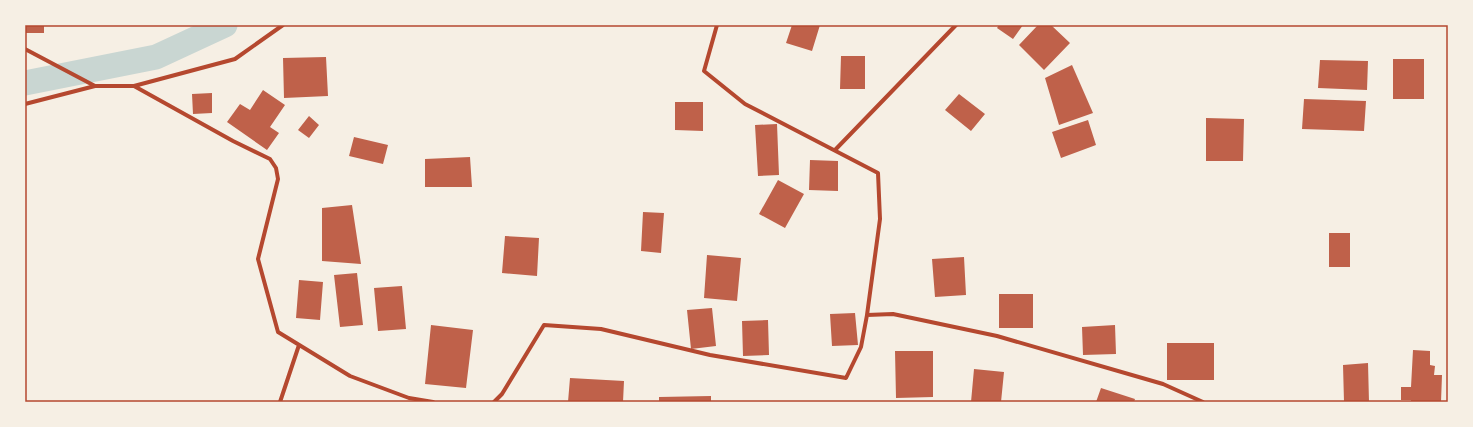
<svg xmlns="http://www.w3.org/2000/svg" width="1473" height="427" font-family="Inter,sans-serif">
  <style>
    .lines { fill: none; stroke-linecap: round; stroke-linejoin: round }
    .canal { stroke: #c9d6d2; stroke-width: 25 }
    .building { fill: #bf614a }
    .minor { stroke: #b5482f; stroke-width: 4 }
    .neatline { fill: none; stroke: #b5482f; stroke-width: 1.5 }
  </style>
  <rect width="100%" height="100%" fill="#f6efe4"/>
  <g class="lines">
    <path class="canal" d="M25 83 156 57 225 25"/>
  </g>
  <path class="building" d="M25 25H44V33H25Z
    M792 25H820L812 51 786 43Z
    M999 25H1023L1013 39 997 28Z
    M1038 25H1051L1070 43 1044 70 1019 45Z
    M841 56H865V89H840Z
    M326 57 328 96 284 98 283 58Z
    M1393 59H1424V99H1393Z
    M1320 60 1368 61 1367 90 1318 88Z
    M1072 65 1093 113 1059 125 1045 78Z
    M263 90 285 105 270 127 279 133 267 150 227 122 240 104 250 110Z
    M212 93V113L193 114 192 94Z
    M959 94 985 114 971 131 945 110Z
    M1304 99 1366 101 1364 131 1302 129Z
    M675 102H703V131L675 130Z
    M309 116 319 125 309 138 298 130Z
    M1206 118 1244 119 1243 161H1206Z
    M1088 120 1096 145 1061 158 1052 132Z
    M777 124 779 175 758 176 755 125Z
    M354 137 388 145 383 164 349 156Z
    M470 157 472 187H425V159Z
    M810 160 838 161V191L809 190Z
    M778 180 804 194 785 228 759 214Z
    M352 205 361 264 322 261V208Z
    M643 212 664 213 661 253 641 251Z
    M1329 233H1350V267H1329Z
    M505 236 539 238 537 276 502 273Z
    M707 255 741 258 737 301 704 298Z
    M964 257 966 295 935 297 932 259Z
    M357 273 363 325 340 327 334 275Z
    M299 280 323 282 320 320 296 318Z
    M402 286 406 329 378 331 374 288Z
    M999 294H1033V328H999Z
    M712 308 716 346 691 349 687 310Z
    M855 313 858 345 832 346 830 314Z
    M768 320 769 355 743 356 742 321Z
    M431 325 473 330 466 388 425 384Z
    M1115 325 1116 354 1083 355 1082 327Z
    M1167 343H1214V380H1167Z
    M1413 350 1430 351V365L1435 366 1434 375H1442L1441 402H1411V400H1401V387H1411Z
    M895 351H933V397L896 398Z
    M1368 363 1369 402H1344L1343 365Z
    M974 369 1004 372 1001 402H971Z
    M570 378 624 381 623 402H568Z
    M1101 388 1135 399 1134 402H1096Z
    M711 396V402H659V397Z"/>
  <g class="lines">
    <path class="minor" d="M717 25 704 71 745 104 878 173 880 219 867 315
      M25 49 95 86
      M134 86 233 141 270 159 276 168 278 179 258 259 278 332 350 376 409 398 433 402
      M25 104 95 86H134L235 59 283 25
      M835 150 956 25
      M280 402 299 345
      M494 402 502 394 544 325 601 329 710 355 846 378 861 347 867 315 893 314 997 336 1163 384 1203 402"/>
  </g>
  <rect width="1473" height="427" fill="none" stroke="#f6efe4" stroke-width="52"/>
  <rect x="26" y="26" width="1421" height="375" class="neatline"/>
</svg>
